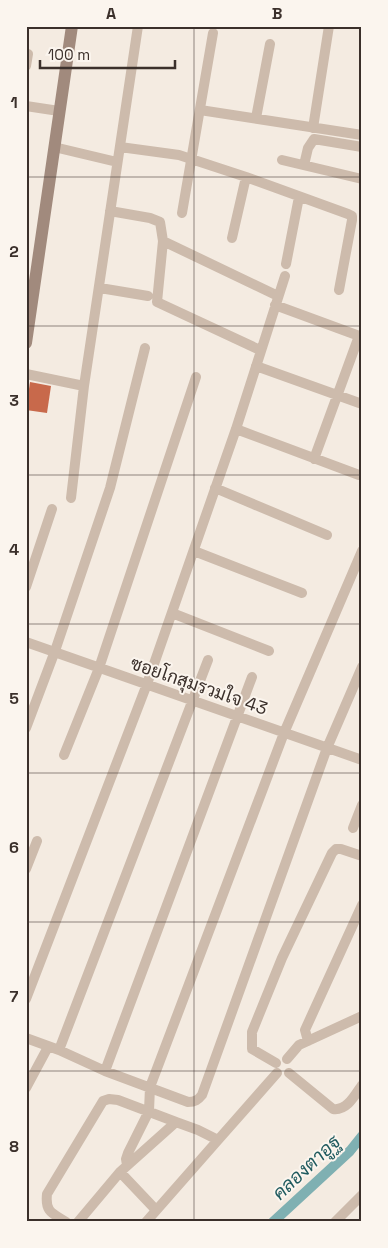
<svg xmlns="http://www.w3.org/2000/svg" width="388" height="1248" font-family="'Space Grotesk',Sarabun,sans-serif">
  <style>
    .lines { fill: none; stroke-linecap: round; stroke-linejoin: round }
    .canal { stroke: #7fb0b2; stroke-width: 10 }
    .building { fill: #c8694b }
    .street { stroke: #cdbbac; stroke-width: 10 }
    .secondary { stroke: #a18a7d; stroke-width: 12 }
    .grid { fill: none; stroke: #3b302b; stroke-width: 1; stroke-opacity: 0.55 }
    .labels { text-anchor: middle; stroke-width: 4; stroke-linejoin: round; paint-order: stroke }
    .street-label { font-size: 18px; fill: #3b302b; stroke: #fbf5ee }
    .water-label { font-size: 19px; font-style: italic; fill: #1f5a5e; stroke: #fbf5ee }
    .neatline { fill: none; stroke: #3b302b; stroke-width: 2 }
    .grid-label { font-size: 16px; text-anchor: middle; font-weight: bold; fill: #3b302b }
  </style>
  <rect width="100%" height="100%" fill="#f4ebe1"/>
  <g class="lines">
    <path class="canal" d="M273 1222 350 1151 362 1136"/>
  </g>
  <path class="building" d="M30 382 51 386 47 413 26 410Z"/>
  <g class="lines">
    <path class="street" d="M26 66 28 54
      M26 106 59 111
      M200 110 362 135
      M256 118 270 44
      M313 128 329 26
      M54 147 117 162
      M120 147 179 155 246 177 348 214 352 216V220L339 290
      M282 160 362 179
      M304 165 308 148 314 139 362 147
      M110 211 150 218 160 222 163 241 157 302 260 350
      M182 213 213 33
      M232 238 246 177
      M163 241 278 296
      M286 264 299 197
      M100 288 148 296
      M275 305 362 337
      M256 366 362 404
      M26 374 84 386
      M236 429 359 475
      M314 459 359 336
      M215 488 327 535
      M71 498 84 386 138 26
      M194 551 302 593
      M26 587 52 509
      M172 613 269 651
      M26 642 362 760
      M26 728 55 651 110 488 145 348
      M64 755 99 668 196 377
      M353 828 362 805
      M26 869 37 841
      M26 999 147 684 236 429 285 276
      M26 1038 59 1050 105 1071 188 1102C195 1102 198 1100 202 1095L327 748 362 667
      M308 1041 305 1030 362 905
      M59 1050 208 660
      M287 1059 299 1045 362 1016
      M276 1063 252 1049V1032L282 958 332 853 336 849H341L362 856
      M105 1071 252 677
      M289 1073 333 1109C347 1111 355 1095 362 1085
      M26 1088 48 1047
      M218 1140 277 1073
      M127 1165 126 1159 128 1153 149 1111 150 1087 284 733 362 551
      M120 1172 156 1210
      M66 1222C52 1213 45 1212 47 1194L103 1101 109 1099 118 1100 176 1122
      M78 1222 120 1172 176 1122 198 1130 218 1140 146 1222
      M335 1222 362 1195"/>
    <path class="secondary" d="M26 343 72 26"/>
  </g>
  <path class="grid" d="M194 26V1222M26 177H362M26 326H362M26 475H362M26 624H362M26 773H362M26 922H362M26 1071H362"/>
  <g class="labels">
    <g class="street-label">
      <text transform="translate(199 686) rotate(19)" y="6">ซอยโกสุมรวมใจ 43</text>
    </g>
    <g class="water-label">
      <text transform="translate(306 1167) rotate(-43)" y="7">คลองตาอูฐ</text>
    </g>
  </g>
  <rect width="388" height="1248" fill="none" stroke="#fbf5ee" stroke-width="55"/>
  <path d="M40 60v8h135v-8" fill="none" stroke="#3b302b" stroke-width="2.5"/>
  <text x="48" y="60" font-size="15" fill="#3b302b" stroke="#fbf5ee" stroke-width="4" paint-order="stroke">100 m</text>
  <rect x="28" y="28" width="332" height="1192" class="neatline"/>
  <g class="grid-label">
    <text x="111" y="19">A</text>
    <text x="277" y="19">B</text>
    <text x="14" y="108">1</text>
    <text x="14" y="257">2</text>
    <text x="14" y="406">3</text>
    <text x="14" y="555">4</text>
    <text x="14" y="704">5</text>
    <text x="14" y="853">6</text>
    <text x="14" y="1002">7</text>
    <text x="14" y="1152">8</text>
  </g>
</svg>
